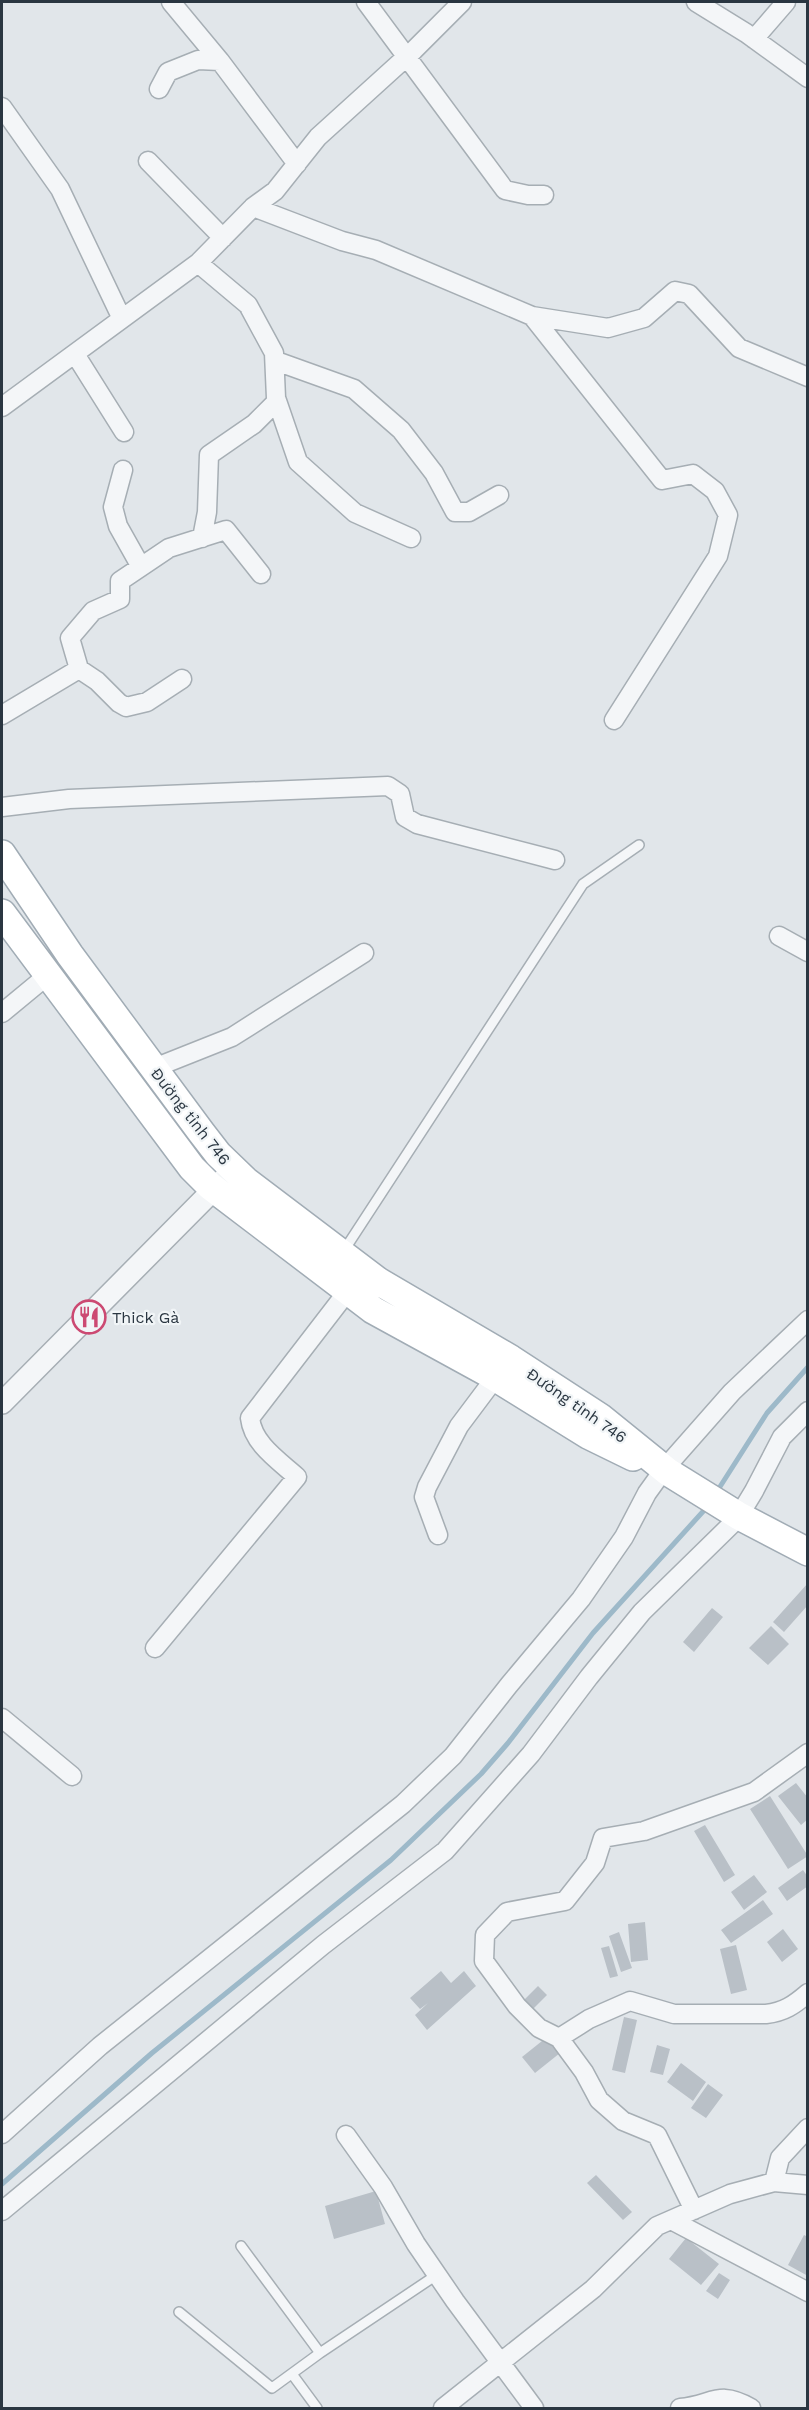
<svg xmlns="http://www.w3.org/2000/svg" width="809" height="2410" font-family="'Work Sans',sans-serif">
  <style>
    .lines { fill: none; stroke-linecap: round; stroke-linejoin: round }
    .stream { stroke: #9db9c9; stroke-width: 5 }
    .building { fill: #b9c0c7 }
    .service-casing { stroke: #a6aeb4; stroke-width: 12 }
    .minor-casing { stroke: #a6aeb4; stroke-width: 21 }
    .tertiary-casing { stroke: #a6aeb4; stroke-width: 24 }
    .primary-casing { stroke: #a1acb5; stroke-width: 30 }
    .service { stroke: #f4f6f8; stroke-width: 9 }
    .minor { stroke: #f4f6f8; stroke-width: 18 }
    .tertiary { stroke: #f4f6f8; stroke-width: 21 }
    .primary { stroke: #fff; stroke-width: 27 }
    .labels { text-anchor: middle; stroke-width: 4.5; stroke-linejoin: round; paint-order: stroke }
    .street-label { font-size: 16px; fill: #2a3641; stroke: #f1f5f7 }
    .poi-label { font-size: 16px; fill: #2a3641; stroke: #f1f5f7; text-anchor: start }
  </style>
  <rect width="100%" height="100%" fill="#e1e6ea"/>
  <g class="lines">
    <path class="stream" d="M716 1493 767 1413 808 1367
      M2 2184 152 2053 391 1860 481 1774 508 1743 593 1633 708 1506"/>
  </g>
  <path class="building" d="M808 1583V1605L784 1632 773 1622Z
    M712 1608 723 1617 694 1652 683 1642Z
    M771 1626 789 1644 768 1665 749 1648Z
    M796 1783 808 1798V1819L801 1825 778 1796Z
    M770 1796 808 1856 788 1869 750 1809Z
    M705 1825 735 1875 724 1882 694 1831Z
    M803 1870 808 1877V1886L787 1901 778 1888Z
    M754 1875 767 1892 744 1910 731 1892Z
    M763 1900 773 1914 731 1943 721 1930Z
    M645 1922 648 1960 631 1962 628 1924Z
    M783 1929 798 1949 782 1962 767 1942Z
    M619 1932 632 1968 621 1972 609 1936Z
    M736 1945 747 1990 731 1994 720 1949Z
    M609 1946 618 1976 610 1978 601 1948Z
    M441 1971 451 1983 464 1971 476 1986 427 2030 415 2015 428 2003 420 2009 410 1998Z
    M538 1986 547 1995 530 2012 521 2003Z
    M624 2017 637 2020 625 2073 612 2070Z
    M547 2037 560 2053 535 2073 522 2057Z
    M657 2045 670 2049 663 2075 650 2072Z
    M681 2063 706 2082 693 2101 667 2082Z
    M708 2084 723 2095 706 2118 691 2108Z
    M596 2175 632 2212 623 2220 587 2183Z
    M376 2191 385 2224 334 2239 325 2206Z
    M804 2235 808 2237V2276L788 2265Z
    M686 2238 719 2264 701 2285 669 2259Z
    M719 2273 730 2280 718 2299 706 2291Z"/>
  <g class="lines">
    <g class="service-casing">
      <path id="service" d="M343 1252 583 884 639 845
        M241 2246 320 2353
        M179 2312 272 2388 320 2353 438 2274
        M292 2374 317 2408"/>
    </g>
    <g class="minor-casing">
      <path id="minor" d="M171 2 220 61
        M366 2 505 190 528 195H544
        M696 2 746 33 808 78
        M754 39 786 2
        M159 89 168 72 198 60 220 61 297 164
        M2 107 60 189 122 319
        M148 161 223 238
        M253 207 342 241 376 250 532 316 608 328 644 318 675 291 689 294 739 348 808 377
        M198 263 248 305 274 353 276 398 298 462 355 513 411 538
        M532 316 662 480 693 474 715 491 728 515 718 556 614 720
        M75 354 124 432
        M276 361 354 389 401 430 434 473 455 512H469L499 495
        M2 407 198 263 253 207 275 191 318 137 414 50 462 2
        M123 470 113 507 118 526 141 567
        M202 538 207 512 209 455 254 424 277 401
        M79 669 70 638 93 611 120 599V581L169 548 226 530 261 574
        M2 715 79 669 97 681 119 703 126 707 147 702 182 679
        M2 807 69 799 388 786 400 794 405 817 417 824 555 860
        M779 936 808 952
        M2 1013 48 975
        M154 1068 232 1037 364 953
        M438 1535 424 1497 427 1487 459 1426 495 1378
        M155 1648 297 1477C278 1460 253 1444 250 1418L347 1292
        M2 1718 72 1776
        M559 2038 589 2019 630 2001 674 2014H766C784 2012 794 2005 808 1993
        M2 2134 100 2046 403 1804 453 1756 509 1685 581 1599 624 1537 647 1493 665 1468 732 1392 808 1320
        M346 2135 383 2187 416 2244 455 2301 534 2408
        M774 2182 780 2158 808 2128
        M694 2210 657 2135 623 2121 599 2100 584 2072 559 2038 539 2028 517 2006 484 1961 485 1935 507 1912 565 1901 595 1863 603 1838 644 1831 754 1792 808 1753
        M2 2211 323 1945 445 1851 531 1754 589 1677 642 1612 737 1519 754 1491 782 1437 808 1411
        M673 2221 808 2292
        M443 2408 593 2289 657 2226 730 2194 774 2182 808 2185
        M680 2408C713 2405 718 2389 751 2408"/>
    </g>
    <g class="tertiary-casing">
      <path id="tertiary" d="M2 1403 225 1178"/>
    </g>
    <g class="primary-casing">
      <path id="primary" d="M2 854 70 955 201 1132 218 1154 246 1181 378 1281 511 1359 600 1417 668 1472 739 1516 808 1552
        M2 913 192 1168 210 1186 373 1310 488 1373 588 1435 633 1457"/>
    </g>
    <use href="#service" class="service"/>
    <use href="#minor" class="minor"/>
    <use href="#tertiary" class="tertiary"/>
    <use href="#primary" class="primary"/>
  </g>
  <defs>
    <g id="restaurant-ring" transform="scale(1.725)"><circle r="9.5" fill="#f1f5f7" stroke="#cc4972" stroke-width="1.5"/><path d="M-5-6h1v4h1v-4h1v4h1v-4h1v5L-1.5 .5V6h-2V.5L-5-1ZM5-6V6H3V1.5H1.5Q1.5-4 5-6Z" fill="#cc4972"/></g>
  </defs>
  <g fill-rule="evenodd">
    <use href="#restaurant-ring" x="89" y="1317"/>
  </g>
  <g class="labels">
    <g class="street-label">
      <text transform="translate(191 1116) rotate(52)" y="6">Đường tỉnh 746</text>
      <text transform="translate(577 1405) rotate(35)" y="6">Đường tỉnh 746</text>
    </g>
    <g class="poi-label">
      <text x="112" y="1323">Thick Gà</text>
    </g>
  </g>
  <rect width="809" height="2410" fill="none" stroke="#2a3641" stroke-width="6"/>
</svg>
